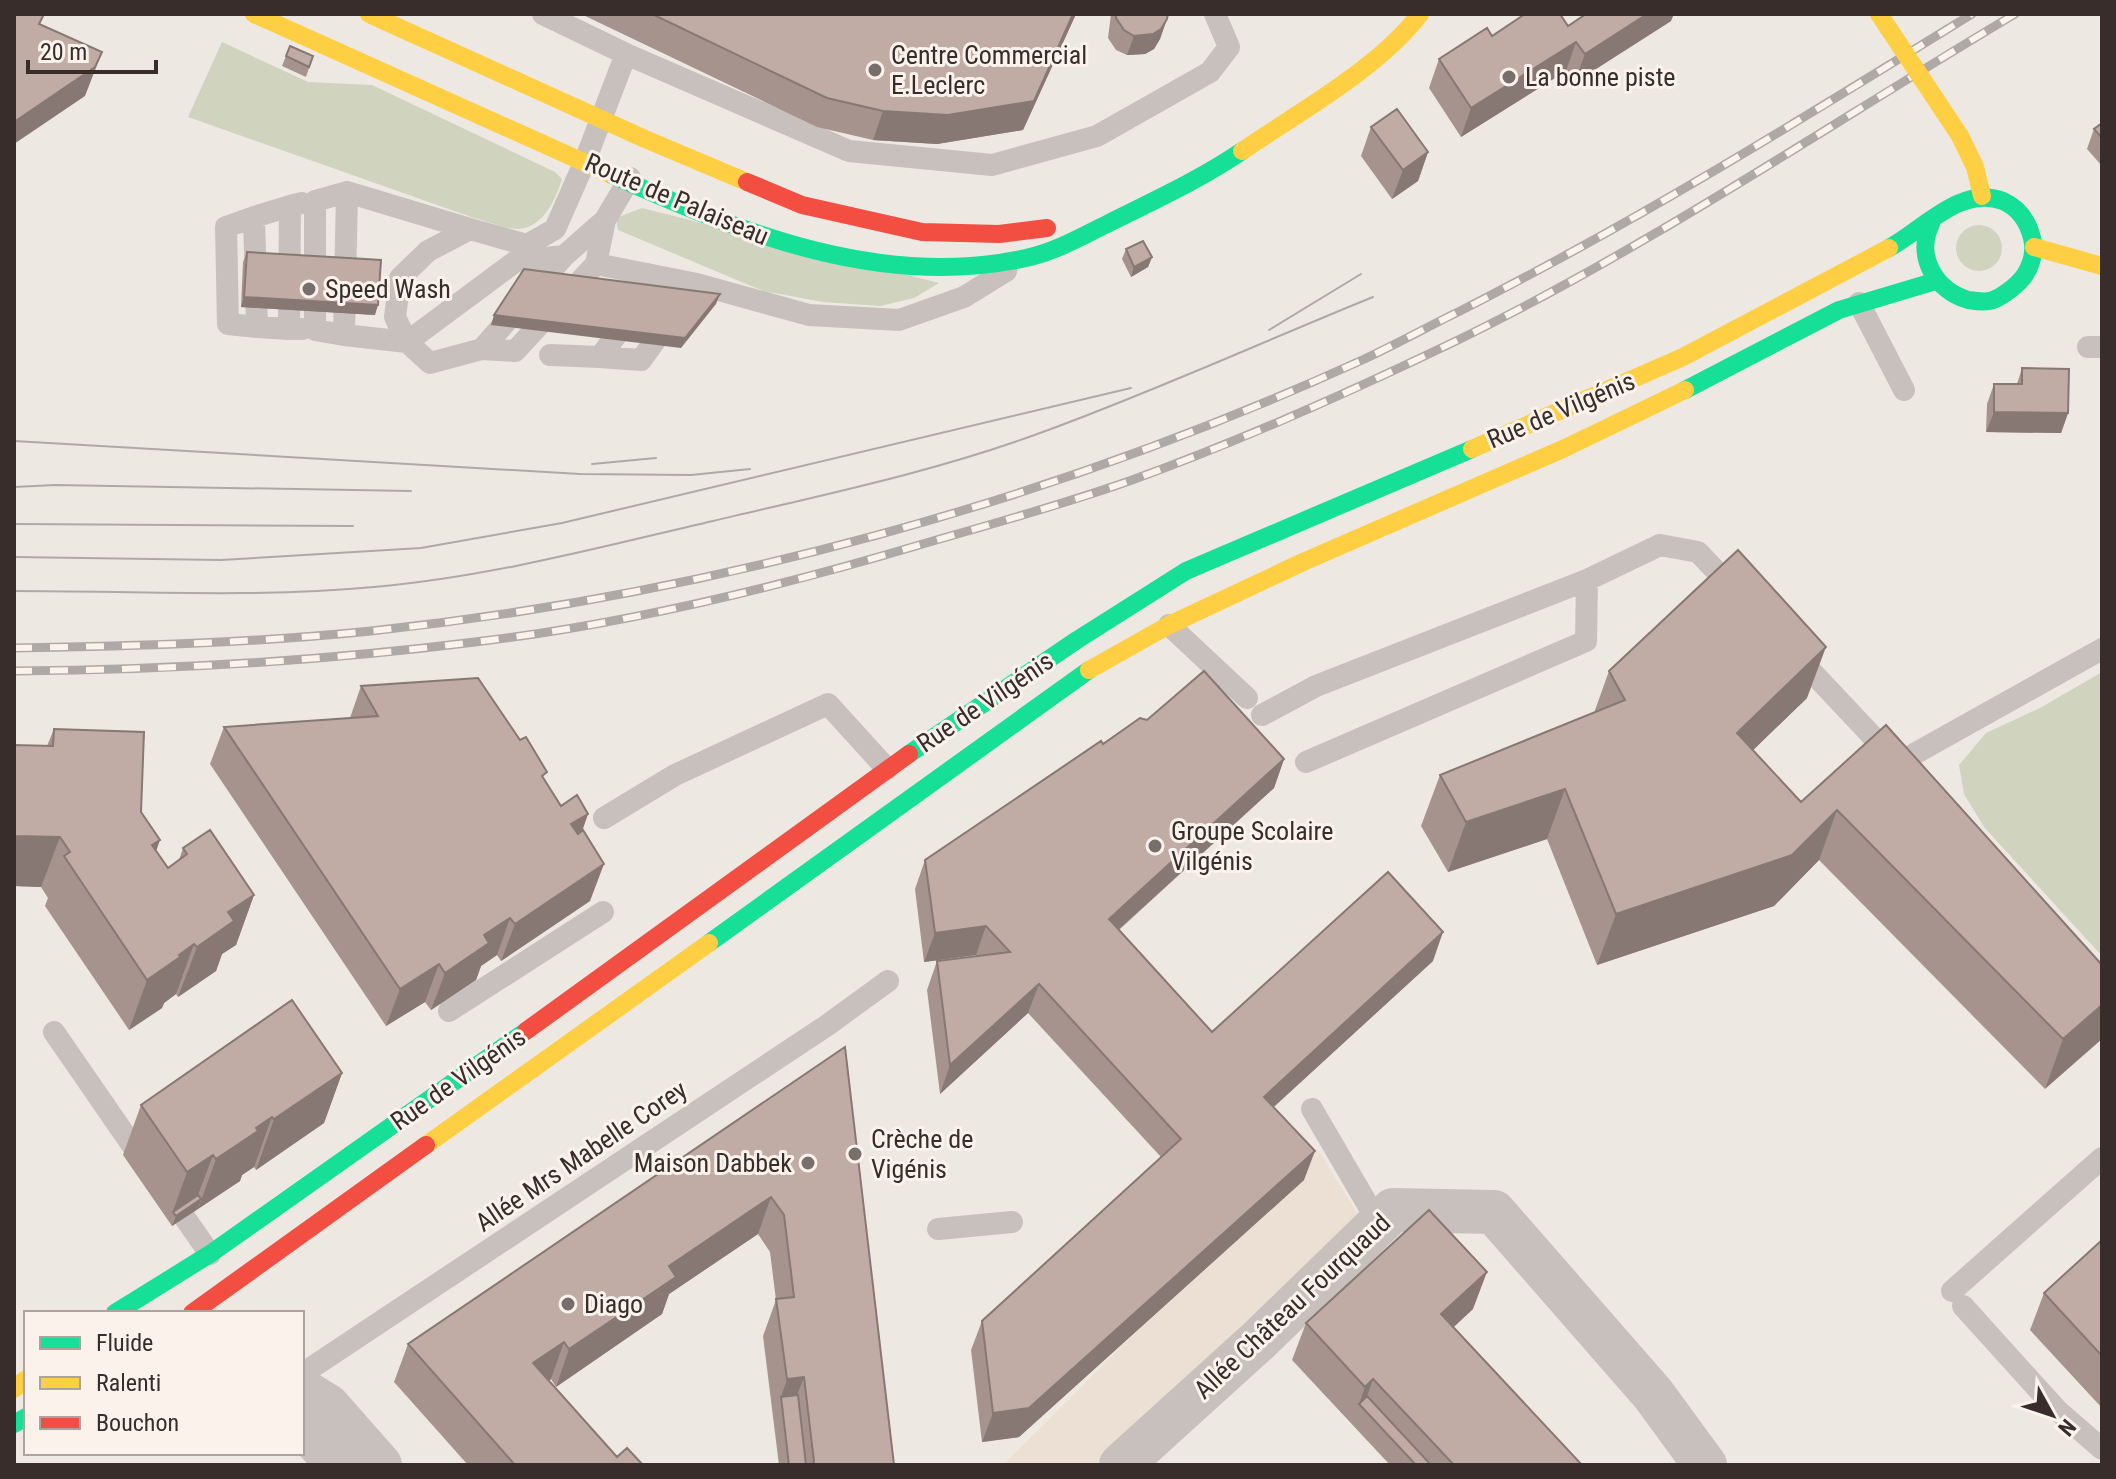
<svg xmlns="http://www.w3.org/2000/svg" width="2116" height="1479" font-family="'Roboto Condensed',sans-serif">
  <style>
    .green { fill: #d0d3be }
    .plaza { fill: #ecdfd3 }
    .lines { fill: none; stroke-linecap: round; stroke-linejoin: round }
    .lane { stroke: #c7c0bc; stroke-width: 22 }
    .street { stroke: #c7c0bc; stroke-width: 44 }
    .fast { stroke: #16e098; stroke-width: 18 }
    .slow { stroke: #ffcf43; stroke-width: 18 }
    .jam { stroke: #f24e42; stroke-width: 18 }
    .tram { stroke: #afa9a6; stroke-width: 2 }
    .rail-casing { stroke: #afa9a6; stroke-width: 9 }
    .rail { stroke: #faf2eb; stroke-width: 6; stroke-dasharray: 18; stroke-linecap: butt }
    .slow-bridge { stroke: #ffcf43; stroke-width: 18 }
    .wall { fill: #a6938e }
    .shaded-wall { fill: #877874 }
    .building { fill: #c1aba5; stroke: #877874; stroke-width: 2 }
    .poi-dot { fill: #786e6b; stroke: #faf2eb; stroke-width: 3 }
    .labels { text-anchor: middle; stroke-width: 6; stroke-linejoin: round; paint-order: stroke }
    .poi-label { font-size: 26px; fill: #382d2a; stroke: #faf2eb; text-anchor: start }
    .street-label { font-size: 26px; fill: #382d2a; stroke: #faf2eb }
  </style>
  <rect width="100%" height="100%" fill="#eee8e3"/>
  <path class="green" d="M222 42 308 82 372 85 555 172 562 179C556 199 543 228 518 229 505 229 487 221 474 218L188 117Z
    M642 208 939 283 914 298 880 306 823 302 763 291 618 230 616 218Z
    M1956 248a23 23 0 1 1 46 0a23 23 0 1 1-46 0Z
    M2102 672V956L1984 827 1964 794 1959 765 1986 733 2040 708Z"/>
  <path class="plaza" d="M1318 1150 1361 1219 1095 1465H1003Z"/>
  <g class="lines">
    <path class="lane" d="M543 14 626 54 585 161 555 229 527 245 470 229 428 251 400 278 395 317 407 342 430 363 482 349 564 256 605 220 630 178
      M626 54 849 151 992 165 1097 136 1210 72 1229 47 1215 14
      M254 217 226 227 228 324 257 327
      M470 229 347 192 344 335 407 342 516 261 564 256
      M596 264 697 284 809 315 899 320 964 297 1006 271
      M1859 303 1904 390
      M289 329 257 327 254 217 290 206
      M302 329H289L290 206 302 203
      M344 335 315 330V201L347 192
      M2088 347H2102
      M482 349 515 351 596 264 605 220
      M550 355 600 357 629 318
      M600 357 641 360 670 320
      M1169 625 1247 698
      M1795 654 1892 757
      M1262 715 1316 686 1587 580 1660 545 1698 552 1736 592
      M1306 762 1586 641 1587 580
      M1898 763 2102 649
      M604 818 675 775 828 704 887 769
      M449 1011 603 912
      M54 1032 134 1148
      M1312 1109 1379 1224
      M185 1218 210 1254
      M938 1229 1012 1222
      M1952 1291 2102 1158
      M1963 1306 2057 1410 2102 1449
      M302 1374 829 1024 888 981"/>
    <path class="street" d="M302 1390 328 1406 380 1465
      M302 1419 304 1427 338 1465
      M1121 1465 1260 1339 1393 1210 1494 1212 1653 1394 1705 1465"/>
    <path class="fast" d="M610 174C739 232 882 290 1026 258 1055 252 1083 236 1109 223 1155 200 1201 179 1242 151
      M1889 248C1924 229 1961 185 2003 201 2019 208 2028 222 2032 238 2036 253 2030 272 2018 283 2012 289 2001 297 1993 300 1986 303 1975 301 1968 300 1935 290 1915 256 1931 224
      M1685 390 1839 310 1936 281
      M909 754 1077 640 1186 571 1472 449
      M709 943 1089 670
      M115 1313 210 1254 526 1031
      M14 1424 26 1417"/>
    <path class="slow" d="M254 14 610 174
      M369 14 645 139 747 182
      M1960 136 1975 167 1982 196
      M1242 151C1299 112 1379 68 1420 14
      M2034 247 2102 266
      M1472 449 1683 357 1889 248
      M1089 670 1169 625 1303 562 1565 448 1685 390
      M426 1145 709 943
      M14 1389 26 1379"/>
    <path class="jam" d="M747 182 802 205 922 232 999 234 1047 228
      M526 1031 909 754
      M192 1313 426 1145"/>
    <path class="tram" d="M1269 330 1361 274
      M14 441 580 474 691 475 750 469
      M592 464 656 458
      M14 487 55 485 411 491
      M14 524 353 526
      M14 557 221 560 421 548 562 523 1131 388
      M14 591C134 591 255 598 374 587 489 577 601 547 713 521 822 495 934 472 1040 433 1153 392 1262 342 1373 297"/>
    <g class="rail-casing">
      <path id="rail" d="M14 648C133 646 252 643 371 631 709 595 1050 502 1360 361 1395 345 1429 326 1464 309 1639 220 1805 117 1972 14
        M14 671C168 670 322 661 475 642 628 624 779 587 926 543 995 523 1065 504 1132 480 1243 440 1352 391 1458 340 1651 246 1830 124 2015 14"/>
    </g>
    <use href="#rail" class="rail"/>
    <path class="slow-bridge" d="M1879 14 1960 136"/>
  </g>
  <path class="wall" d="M581 14H1076L1023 130 937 144 873 140 817 127Z
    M1111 14H1168L1160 39 1154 49 1145 54 1127 55 1116 50 1108 38Z
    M1671 21 1574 83 1566 71 1461 137 1429 88 1439 59 1492 36 1568 26Z
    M286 56H313L306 77 282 66Z
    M2102 123V166L2087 149 2094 129Z
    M1371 127 1428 152 1418 181 1392 199 1361 156Z
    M1126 249 1152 257 1148 267 1131 277 1122 259Z
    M247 252 375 315 241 307 243 262Z
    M2022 368 2068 413 2061 433 1986 432 1987 404 1994 384H2017Z
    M1609 671 1807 698 1753 750 1801 802 1886 725 2102 965 2045 1089 1819 860 1774 906 1597 965 1547 839 1448 872 1421 826 1440 775 1594 713Z
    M361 686 545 780 561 806 588 814 582 831 590 901 501 961 497 955 481 966 476 980 431 1010 425 1002 386 1026 210 764 224 727 350 718Z
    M54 729 141 812 156 851 168 868 179 860 183 848 254 895 236 945 222 954 216 971 178 997 176 994 164 1003 162 1008 129 1030 45 906 48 898 41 887 14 886V745L47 746Z
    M1284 759 1274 788 1119 930 1212 1032 1433 961 1273 1107 1304 1180 1019 1437 982 1442 971 1350 982 1321 1161 1157 1028 1013 940 1094 927 990 937 961 977 957 976 955 924 962 915 889 925 860Z
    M845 1047 894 1465H779L763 1336 776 1300 770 1252 758 1234 669 1294 662 1314 556 1387 551 1379 549 1381 617 1457 643 1465H468L394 1382 408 1344Z
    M342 1073 324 1123 256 1170 254 1167 242 1175 240 1181 172 1226 123 1155 141 1105Z
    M2102 1240V1408L2030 1330 2044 1293Z
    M1473 1309 1453 1327 1582 1465H1390L1292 1360 1306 1323Z"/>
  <path class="shaded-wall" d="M1073 14H1076L1023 130 937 144 873 140 883 111Z
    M1647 14H1674L1671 21 1574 83 1585 54Z
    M1167 19 1160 39 1154 49 1145 54 1127 55 1134 36Z
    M1576 42 1566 71 1461 137 1471 108Z
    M102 52 85 96 14 144V122Z
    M1428 152 1418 181 1392 199 1403 170Z
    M1152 257 1148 267 1131 277 1134 267Z
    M720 294 716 304 681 348 491 325 494 315Z
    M244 297 378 305 375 315 241 307Z
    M1994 412 2068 413 2061 433 1986 432Z
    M1826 647 1807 698 1719 783 1737 733Z
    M1284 759 1274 788 1098 948 1109 919Z
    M1565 789 1547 839 1448 872 1466 822Z
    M1837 810 1819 860 1774 906 1597 965 1616 914Z
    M588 814 575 851 571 824Z
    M14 836 60 837 41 887 14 886Z
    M160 840 142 891 152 845Z
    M604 864 590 901 501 961 515 924Z
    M254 895 236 945 222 954 216 971 178 997 197 947 228 912Z
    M510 918 497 955 481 966 476 980 431 1010 445 973 484 935Z
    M986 926 976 955 924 962 935 933Z
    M1443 932 1433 961 1253 1126 1264 1097Z
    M194 944 176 994 164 1003 162 1008 129 1030 147 980Z
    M439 964 425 1002 386 1026 400 989Z
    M1039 984 1028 1013 940 1094 950 1065Z
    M2102 1005V1039L2045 1089 2063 1039Z
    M342 1073 324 1123 256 1170 274 1119Z
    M272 1117 254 1167 242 1175 240 1181 198 1209 216 1159 256 1128Z
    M1315 1151 1304 1180 1019 1437 982 1442 993 1413Z
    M213 1155 195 1203 201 1199 198 1209 172 1226 176 1216 173 1212 169 1222 187 1172Z
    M771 1197 758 1234 669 1294 662 1314 556 1387 569 1349 669 1266Z
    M1487 1272 1473 1309 1441 1339V1314Z
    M564 1342 551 1379 520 1401 533 1363Z
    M804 1377 790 1414 781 1397 787 1379Z
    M1373 1379 1363 1408 1359 1404 1365 1387Z"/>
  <path class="building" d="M14 14H44L39 24 102 52 95 67 14 122Z
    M652 14H1073L1034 101 948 115 883 111 827 98Z
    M1116 14H1168L1167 19 1161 29 1153 34 1134 36 1124 30 1116 18Z
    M1525 14H1560L1568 26 1586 14H1647L1585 54 1576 42 1471 108 1439 59 1487 28 1492 36Z
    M290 46 313 56 309 67 286 56Z
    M1397 109 1428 152 1403 170 1371 127Z
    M2102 123V138L2094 129Z
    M1143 241 1152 257 1134 267 1126 249Z
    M247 252 381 260 378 305 244 297Z
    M524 269 720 294 685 338 494 315Z
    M2022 368 2069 369 2068 413 1994 412V384H2022Z
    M1738 550 1826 647 1737 733 1801 802 1886 725 2102 965V1005L2063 1039 1837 810 1792 855 1616 914 1565 789 1466 822 1440 775 1625 700 1609 671Z
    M1204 671 1284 759 1109 919 1212 1032 1388 872 1443 932 1264 1097 1315 1151 1029 1408 993 1413 982 1321 1181 1139 1039 984 950 1065 937 961 1010 952 986 926 935 933 925 860 1101 741 1103 744 1140 718 1147 720Z
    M478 678 520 740 526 737 547 772 542 776 561 806 577 795 588 814 571 824 578 834 583 830 604 864 515 924 510 918 484 935 489 943 445 973 439 964 400 989 224 727 378 716 361 686Z
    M54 729 144 732 141 812 160 840 152 845 168 868 187 854 183 848 210 830 254 895 228 912 234 921 197 947 194 944 179 955 180 957 147 980 64 856 70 852 60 837 14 836V745L53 746Z
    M292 1000 342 1073 274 1119 272 1117 256 1128 258 1131 216 1159 213 1155 187 1172 141 1105Z
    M845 1047 894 1465H811L814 1462 804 1377 787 1379 776 1299 794 1297 784 1215 771 1197 669 1266 676 1277 569 1349 564 1342 533 1363 617 1457 627 1448 643 1465H515L408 1344Z
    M198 1195 201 1199 176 1216 173 1212Z
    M1429 1210 1487 1272 1441 1314 1582 1465H1454L1373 1379 1365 1387 1306 1323Z
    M2102 1240V1356L2044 1293Z
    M798 1395 806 1465H789L781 1397Z
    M1367 1396 1431 1465H1416L1359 1404Z"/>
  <g class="poi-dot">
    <circle cx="875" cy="70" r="8"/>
    <circle cx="1509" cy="77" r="8"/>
    <circle cx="309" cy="289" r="8"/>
    <circle cx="1155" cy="846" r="8"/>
    <circle cx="855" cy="1154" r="8"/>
    <circle cx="808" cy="1163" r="8"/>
    <circle cx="568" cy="1304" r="8"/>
  </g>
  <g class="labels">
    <g class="poi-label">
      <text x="891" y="64">Centre Commercial<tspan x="891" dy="30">E.Leclerc</tspan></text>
      <text x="1525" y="86">La bonne piste</text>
      <text x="325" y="298">Speed Wash</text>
      <text x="1171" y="840">Groupe Scolaire<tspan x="1171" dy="30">Vilgénis</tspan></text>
      <text x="871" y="1148">Crèche de<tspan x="871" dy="30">Vigénis</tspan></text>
      <text x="792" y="1172" text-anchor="end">Maison Dabbek</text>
      <text x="584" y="1313">Diago</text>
    </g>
    <g class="street-label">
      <text transform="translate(677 199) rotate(23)" y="9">Route de Palaiseau</text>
      <text transform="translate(1561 410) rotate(-23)" y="9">Rue de Vilgénis</text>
      <text transform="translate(985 702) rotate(-34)" y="9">Rue de Vilgénis</text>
      <text transform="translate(458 1079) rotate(-35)" y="9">Rue de Vilgénis</text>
      <text transform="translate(581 1156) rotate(-34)" y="9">Allée Mrs Mabelle Corey</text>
      <text transform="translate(1292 1306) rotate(-43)" y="9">Allée Château Fourquaud</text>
    </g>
  </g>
  <rect width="2116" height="1479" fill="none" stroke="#382d2a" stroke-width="32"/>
  <rect x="24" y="1311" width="280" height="144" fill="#faf2eb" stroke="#aca39e" stroke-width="2"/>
  <rect x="40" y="1337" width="40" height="12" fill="#16e098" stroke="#aca39e" stroke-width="2"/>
  <text x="96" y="1351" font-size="24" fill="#382d2a">Fluide</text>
  <rect x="40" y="1377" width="40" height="12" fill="#ffcf43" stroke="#aca39e" stroke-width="2"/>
  <text x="96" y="1391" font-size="24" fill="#382d2a">Ralenti</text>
  <rect x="40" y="1417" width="40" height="12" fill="#f24e42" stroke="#aca39e" stroke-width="2"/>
  <text x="96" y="1431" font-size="24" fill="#382d2a">Bouchon</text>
  <g transform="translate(2052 1415) rotate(130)" stroke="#faf2eb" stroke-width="6" paint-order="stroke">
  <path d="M0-6L14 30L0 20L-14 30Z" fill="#382d2a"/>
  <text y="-12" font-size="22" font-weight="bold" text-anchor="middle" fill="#382d2a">N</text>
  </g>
  <path d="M28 60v12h128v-12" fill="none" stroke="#382d2a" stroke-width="4"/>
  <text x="40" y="60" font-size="24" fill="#382d2a" stroke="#faf2eb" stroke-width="6" paint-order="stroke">20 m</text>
</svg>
